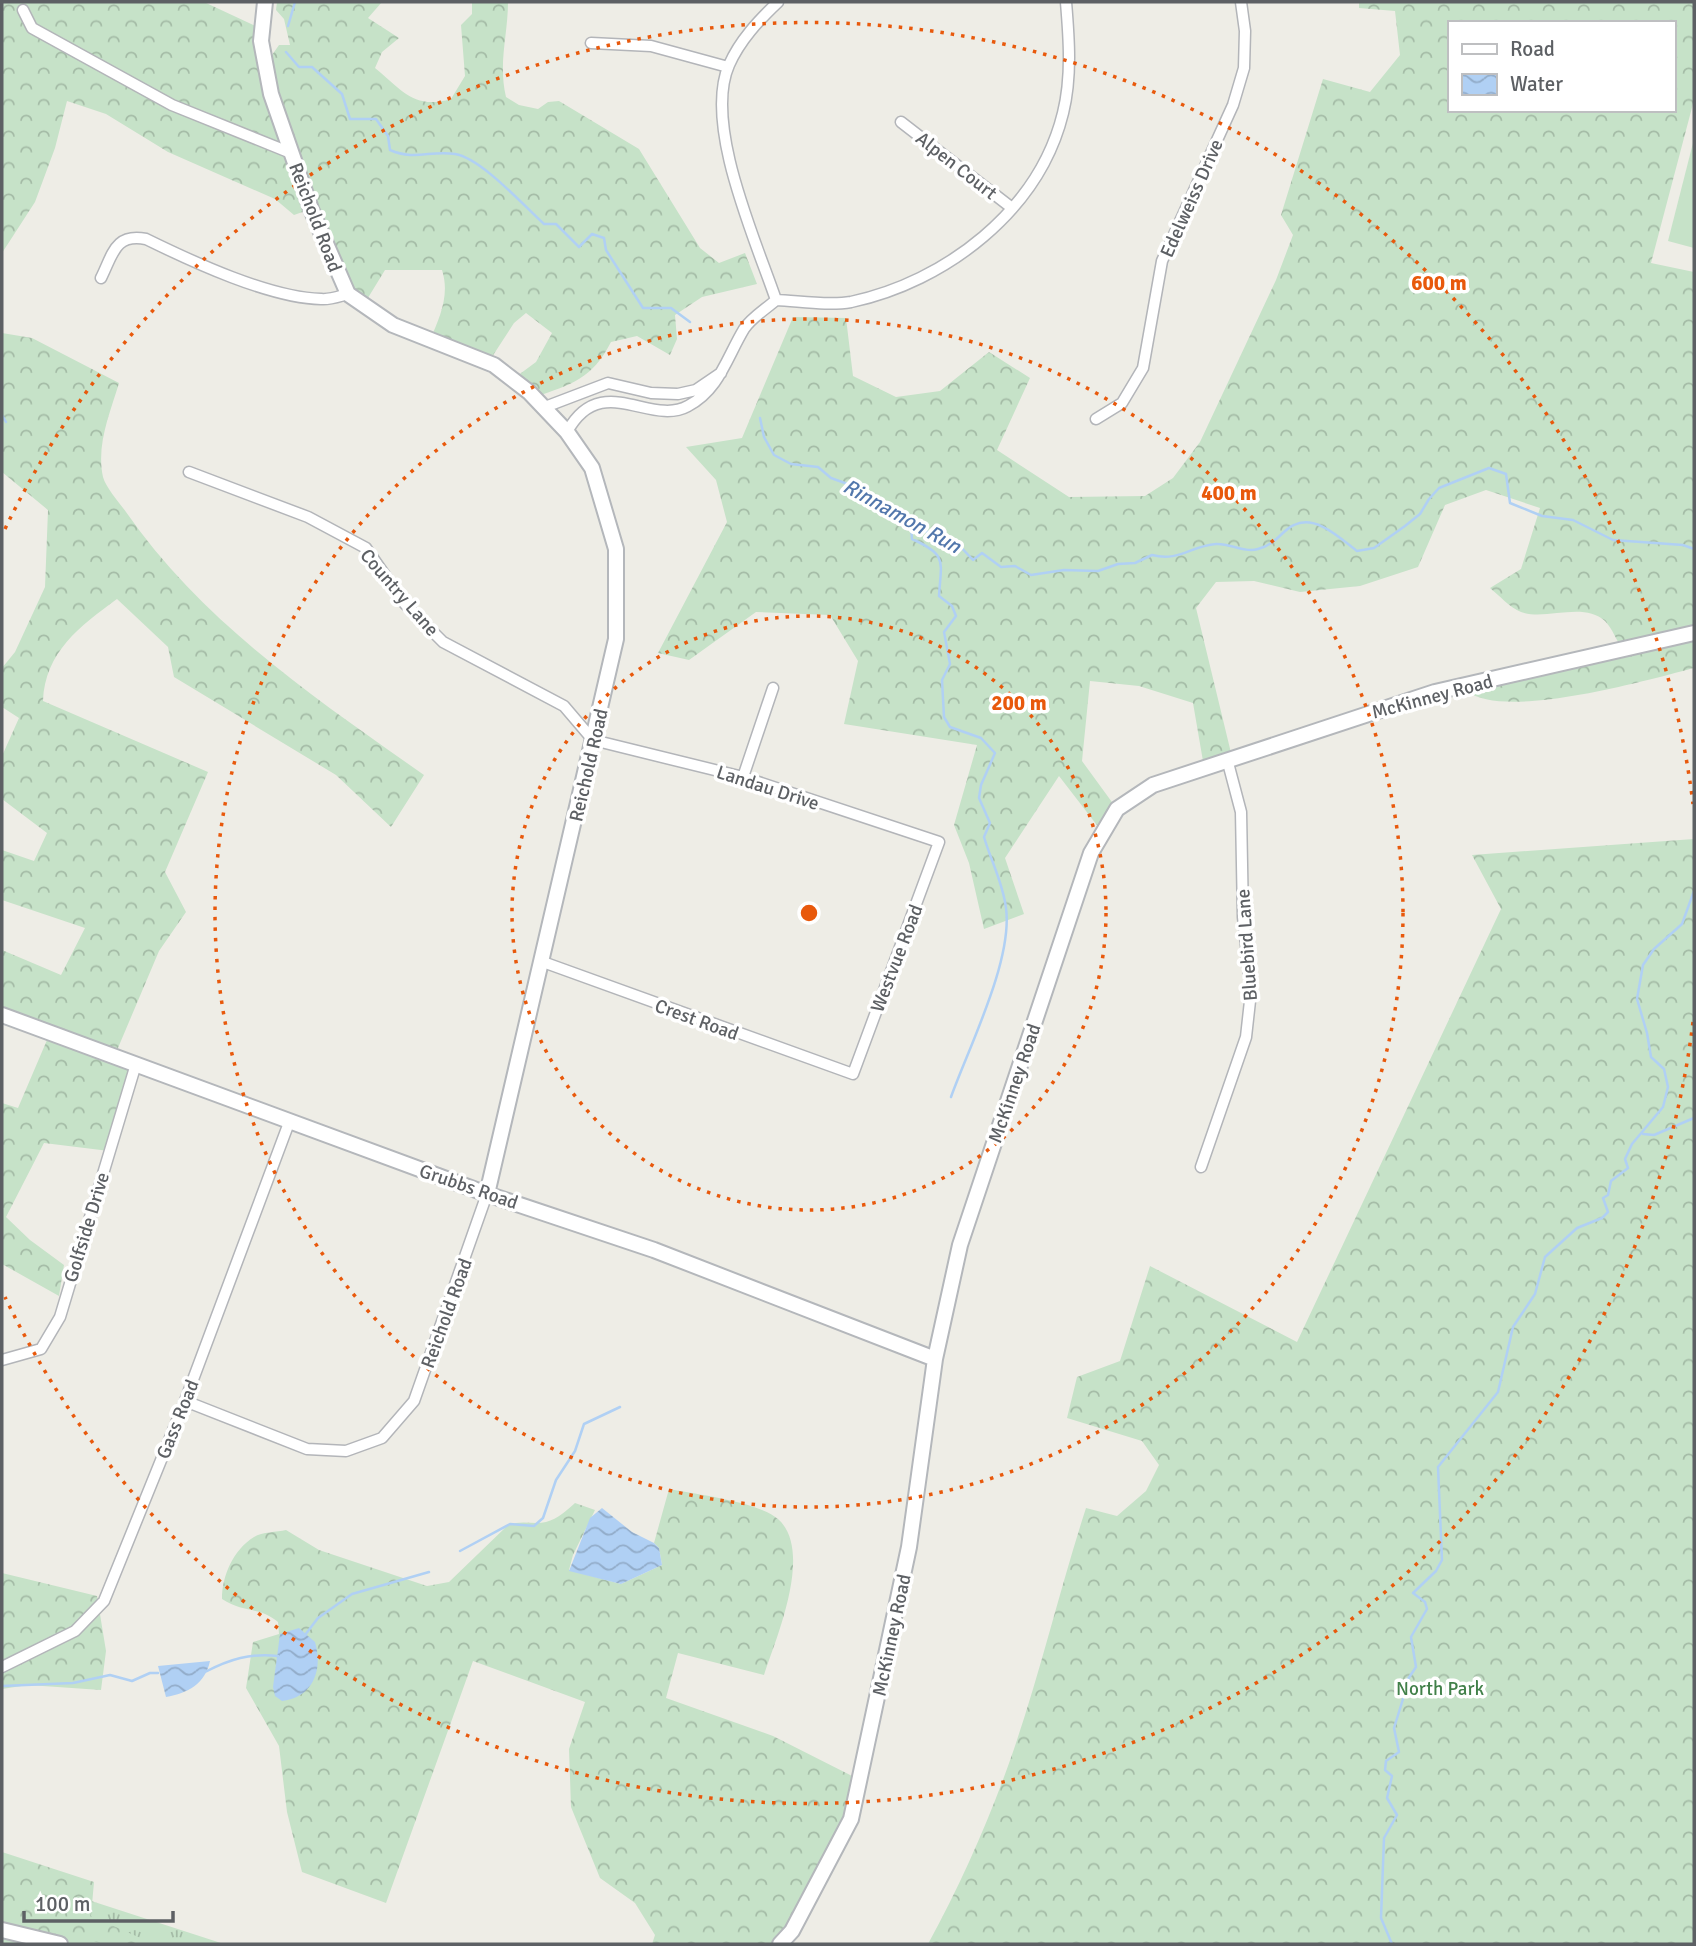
<svg xmlns="http://www.w3.org/2000/svg" width="1696" height="1946" font-family="Signika,sans-serif">
  <style>
    .grass { fill: url(#grass-tufts) }
    .forest { fill: url(#forest-crowns); fill-rule: evenodd }
    .pitch { fill: #c6e2c8 }
    .water { fill: url(#water-waves) }
    .lines { fill: none; stroke-linecap: round; stroke-linejoin: round }
    .stream { stroke: #b0d0f4; stroke-width: 2.5 }
    .street-casing { stroke: #b3b5b9; stroke-width: 13 }
    .secondary-casing { stroke: #b4b7bb; stroke-width: 18 }
    .street { stroke: #fff; stroke-width: 10 }
    .secondary { stroke: #fff; stroke-width: 14 }
    .ring { fill: none; stroke: #e8590c; stroke-width: 3.5; stroke-dasharray: 3.5 7 }
    .labels { text-anchor: middle; stroke-width: 7; stroke-linejoin: round; paint-order: stroke }
    .street-label { font-size: 19px; fill: #5d6064; stroke: #fff }
    .park-label { font-size: 19px; fill: #418049; stroke: #fff }
    .water-label { font-size: 21px; font-style: italic; fill: #5277ac; stroke: #fff }
    .centre { fill: #e8590c; stroke: #fff; stroke-width: 3.5 }
    .ring-label { font-size: 21px; text-anchor: middle; font-weight: bold; fill: #e8590c; stroke: #fff; stroke-width: 7; stroke-linejoin: round; paint-order: stroke }
  </style>
  <defs>
    <pattern id="grass-tufts" width="24" height="20" patternUnits="userSpaceOnUse" patternTransform="scale(1.75)"><rect width="24" height="20" fill="#c6e2c8"/><path d="M3 7l-1-3M5 7V3M7 7l1-3M15 17l-1-3M17 17v-4M19 17l1-3" fill="none" stroke="#a4bba6"/></pattern>
    <pattern id="forest-crowns" width="20" height="18" patternUnits="userSpaceOnUse" patternTransform="scale(1.75)"><rect width="20" height="18" fill="#c6e2c8"/><path d="M2 6a3 3 0 1 1 6 0M12 15a3 3 0 1 1 6 0" fill="none" stroke="#a4bba6"/></pattern>
    <pattern id="water-waves" width="16" height="10" patternUnits="userSpaceOnUse" patternTransform="scale(1.75)"><rect width="16" height="10" fill="#b0d0f4"/><path d="M0 5q4-4 8 0t8 0" fill="none" stroke="#92acc9"/></pattern>
  </defs>
  <rect width="100%" height="100%" fill="#eeede6"/>
  <path class="grass" d="M2 1872 224 1944H2Z"/>
  <path class="forest" d="M2 2H204L262 29 264 55H272L279 45H290L284 19 276 10 277 2H382L368 18 399 38 382 52 375 68C402 90 414 110 451 99L465 76 461 25 472 14V2H508C508 35 498 63 506 97L519 105 538 109 548 102 559 101 639 149 700 248 719 263 745 253 757 284 702 297 675 315 677 339 670 355 637 336 611 342C592 379 572 384 535 397L513 379 536 362 552 333 526 313 514 323 488 363 430 340C440 317 450 295 442 270H385L363 306 348 294 311 209 294 215 275 199 168 152 106 114 67 101 55 148 35 202 2 253Z
    M1359 2H1694V100L1651 263 1694 272V633L1622 649C1617 641 1612 628 1605 621 1583 601 1546 621 1521 612 1510 608 1499 595 1490 588L1521 569 1540 508 1486 490 1445 505 1418 567 1360 586 1300 592 1254 581 1216 582 1196 608 1232 757 1204 767 1193 703 1139 686 1090 681 1082 761 1117 809 1103 833 1059 776 1005 858 1024 914 984 929 969 863 954 825 977 745 844 724 858 661 830 615 756 612 689 660 658 653 727 522 716 480 686 447 742 438 793 317 846 318 853 376 896 397 940 391 989 352 1030 378 997 450 1069 497 1145 496 1173 478 1200 442 1276 280 1293 235 1281 215 1323 79 1370 92 1400 55 1395 11 1359 8ZM1449 23H1673V110H1449Z
    M2 333 32 338 119 383C110 413 96 445 103 477 106 488 119 502 126 512 202 622 316 699 424 775L391 827 336 775 174 677 168 647 117 599C80 626 45 652 43 701L208 772 165 872 186 912 159 951 115 1055 136 1064 109 1151 44 1143 6 1217 30 1240 64 1265 59 1296 2 1264V1103L18 1108 50 1033 2 1015V950L61 975 85 928 2 900V850L34 861 47 833 2 799V756L19 718 2 707V668L15 652 45 587 48 510 2 472Z
    M1694 638V668C1648 680 1504 721 1467 691Z
    M1694 839V1944H928C962 1882 991 1816 1014 1749 1041 1670 1060 1588 1086 1508L1117 1516 1146 1491 1159 1465 1142 1441 1067 1418 1077 1377 1120 1361 1150 1266 1297 1342 1501 909 1472 855Z
    M669 1489C695 1494 759 1502 778 1519 814 1551 776 1638 764 1675L678 1653 666 1698 773 1736 860 1780 851 1819 780 1944H652L655 1935 635 1903 600 1878 571 1807 569 1749 585 1702 473 1661 386 1903 302 1872 287 1812 279 1746 246 1688 253 1642 279 1634 278 1622C258 1606 243 1613 222 1599 222 1576 233 1550 254 1537 262 1532 277 1532 286 1530L319 1550 427 1586 449 1582 507 1526C521 1519 533 1525 546 1522 558 1519 567 1510 575 1503L595 1510 573 1555 569 1570 621 1584 662 1565 659 1548 654 1543Z
    M2 1573 97 1596 106 1651 101 1690 28 1685 2 1689Z
    M2 1852 94 1882 91 1916 154 1944H106L2 1923Z"/>
  <path class="pitch" d="M1694 139V248L1668 241Z"/>
  <path class="water" d="M602 1508 632 1532 654 1543 659 1548 662 1565 621 1584 569 1571 590 1518Z
    M299 1628 315 1642C323 1669 314 1697 282 1701L275 1696 273 1687 280 1634Z
    M210 1661C205 1684 188 1693 166 1697L158 1666Z"/>
  <g class="lines">
    <path class="stream" d="M288 26 295 2
      M286 52 299 67H312L342 94 350 119H376L388 136 390 150C415 161 430 150 455 154 481 158 523 205 544 224H556L579 247 592 234 604 238 606 250 643 308H671L690 322
      M2 415 6 422
      M760 418 764 437 774 455 791 464 818 467 831 478 853 486 867 499 907 518 911 526 928 532 947 546 957 543 973 560 982 553 1001 567 1015 566 1031 575 1064 570 1098 571 1118 564 1135 563 1152 555C1179 562 1190 546 1216 544 1230 543 1244 553 1258 549 1277 544 1282 530 1294 525 1316 514 1341 539 1357 551L1374 548 1405 526 1420 514 1429 499 1439 488 1489 468 1506 474 1510 503 1542 516 1573 520 1613 540 1683 545 1694 549
      M911 527 912 539C948 555 941 561 939 596L952 606 956 616 944 632 950 664 942 680 944 717 950 727 981 738 995 753 981 785 979 798 990 823 984 837C991 861 1003 883 1006 908 1013 960 969 1047 951 1097
      M1643 1134 1654 1135 1694 1118
      M460 1551 510 1524 534 1526 543 1518 556 1480 575 1451 584 1424 620 1407
      M305 1635 318 1618 352 1594 429 1572
      M205 1672C230 1659 250 1653 278 1656
      M2 1686 73 1683 110 1675 132 1681 150 1673H158
      M1392 1944 1381 1918 1384 1838 1397 1815 1387 1798 1392 1776 1385 1770 1386 1761 1399 1752 1394 1728 1403 1699 1402 1688 1416 1667 1411 1637 1427 1609 1425 1602 1413 1593 1436 1571 1442 1560 1438 1467 1498 1392 1513 1327 1535 1294 1545 1257 1577 1228 1602 1218 1608 1212 1603 1198 1608 1195 1611 1181 1628 1168 1625 1159 1632 1144 1663 1107 1668 1087 1664 1069 1651 1057 1647 1033 1637 999 1643 965 1654 949 1682 924 1694 891"/>
    <g class="street-casing">
      <path id="street" d="M23 10 32 28 172 105 291 153
        M591 43 651 46 728 67
        M901 122 1012 208
        M101 278C113 254 115 233 146 239 193 262 270 298 321 299 330 300 340 296 348 294
        M776 300C756 241 703 124 729 65 740 40 759 20 778 2
        M545 407 608 383 651 393 678 394 696 390 721 373
        M1096 419 1122 403 1143 368 1162 261 1233 105 1244 68 1245 31 1241 2
        M567 432C601 370 650 427 688 406 719 390 727 357 744 329 751 318 766 309 776 300 799 301 828 306 851 302 945 282 1039 211 1063 113 1072 77 1069 38 1066 2
        M189 472 308 517 366 548 405 604 443 642 564 706 593 740 743 777 939 842 853 1074 543 962
        M743 777 773 688
        M1201 1167 1246 1037 1251 992 1243 917 1241 812 1227 759
        M2 1360 41 1349 60 1317 136 1064
        M185 1401 307 1449 346 1451 382 1438 414 1401 487 1194
        M2 1667 75 1631 104 1601 185 1401 290 1120"/>
    </g>
    <g class="secondary-casing">
      <path id="secondary" d="M265 2 261 41 271 94 311 209 348 294 393 325 494 365 529 392 567 432 592 468 616 549V639L487 1194
        M2 1015 487 1194 654 1250 935 1359
        M2 1930 60 1944
        M780 1944 792 1931 851 1819 909 1547 935 1359 960 1245 1091 853 1117 809 1153 785 1435 692 1694 633"/>
    </g>
    <use href="#street" class="street"/>
    <use href="#secondary" class="secondary"/>
  </g>
  <g class="ring">
    <circle cx="809" cy="913" r="297"/>
    <circle cx="809" cy="913" r="594"/>
    <path d="M1693 1022A891 891 0 0 1 5 1297M5 529A891 891 0 0 1 1693 804"/>
  </g>
  <g class="labels">
    <g class="street-label">
      <text transform="translate(957 165) rotate(38)" y="7">Alpen Court</text>
      <text transform="translate(1191 198) rotate(-66)" y="7">Edelweiss Drive</text>
      <text transform="translate(316 217) rotate(69)" y="7">Reichold Road</text>
      <text transform="translate(400 592) rotate(49)" y="7">Country Lane</text>
      <text transform="translate(1432 696) rotate(-15)" y="7">McKinney Road</text>
      <text transform="translate(588 765) rotate(-77)" y="7">Reichold Road</text>
      <text transform="translate(768 787) rotate(18)" y="7">Landau Drive</text>
      <text transform="translate(1246 945) rotate(-94)" y="7">Bluebird Lane</text>
      <text transform="translate(896 958) rotate(-69)" y="7">Westvue Road</text>
      <text transform="translate(697 1019) rotate(20)" y="7">Crest Road</text>
      <text transform="translate(1014 1083) rotate(-71)" y="7">McKinney Road</text>
      <text transform="translate(469 1186) rotate(19)" y="7">Grubbs Road</text>
      <text transform="translate(86 1227) rotate(-73)" y="7">Golfside Drive</text>
      <text transform="translate(446 1313) rotate(-70)" y="7">Reichold Road</text>
      <text transform="translate(177 1419) rotate(-68)" y="7">Gass Road</text>
      <text transform="translate(891 1635) rotate(-78)" y="7">McKinney Road</text>
    </g>
    <g class="park-label">
      <text x="1440" y="1695">North Park</text>
    </g>
    <g class="water-label">
      <text transform="translate(902 516) rotate(29)" y="7">Rinnamon Run</text>
    </g>
  </g>
  <circle cx="809" cy="913" r="10" class="centre"/>
  <g class="ring-label">
    <text x="1439" y="290">600 m</text>
    <text x="1229" y="500">400 m</text>
    <text x="1019" y="710">200 m</text>
  </g>
  <rect width="1696" height="1946" fill="none" stroke="#5d6064" stroke-width="7"/>
  <rect x="1448" y="21" width="228" height="91" fill="#ffffff" stroke="#bebfc1" stroke-width="2"/>
  <rect x="1462" y="44" width="35" height="10" fill="#ffffff" stroke="#bebfc1" stroke-width="2"/>
  <text x="1510" y="56" font-size="21" fill="#5d6064">Road</text>
  <rect x="1462" y="74" width="35" height="21" fill="url(#water-waves)" stroke="#bebfc1" stroke-width="2"/>
  <text x="1510" y="91" font-size="21" fill="#5d6064">Water</text>
  <path d="M24 1911v10h149v-10" fill="none" stroke="#5d6064" stroke-width="3.5"/>
  <text x="35" y="1911" font-size="21" fill="#5d6064" stroke="#ffffff" stroke-width="5" paint-order="stroke">100 m</text>
</svg>
